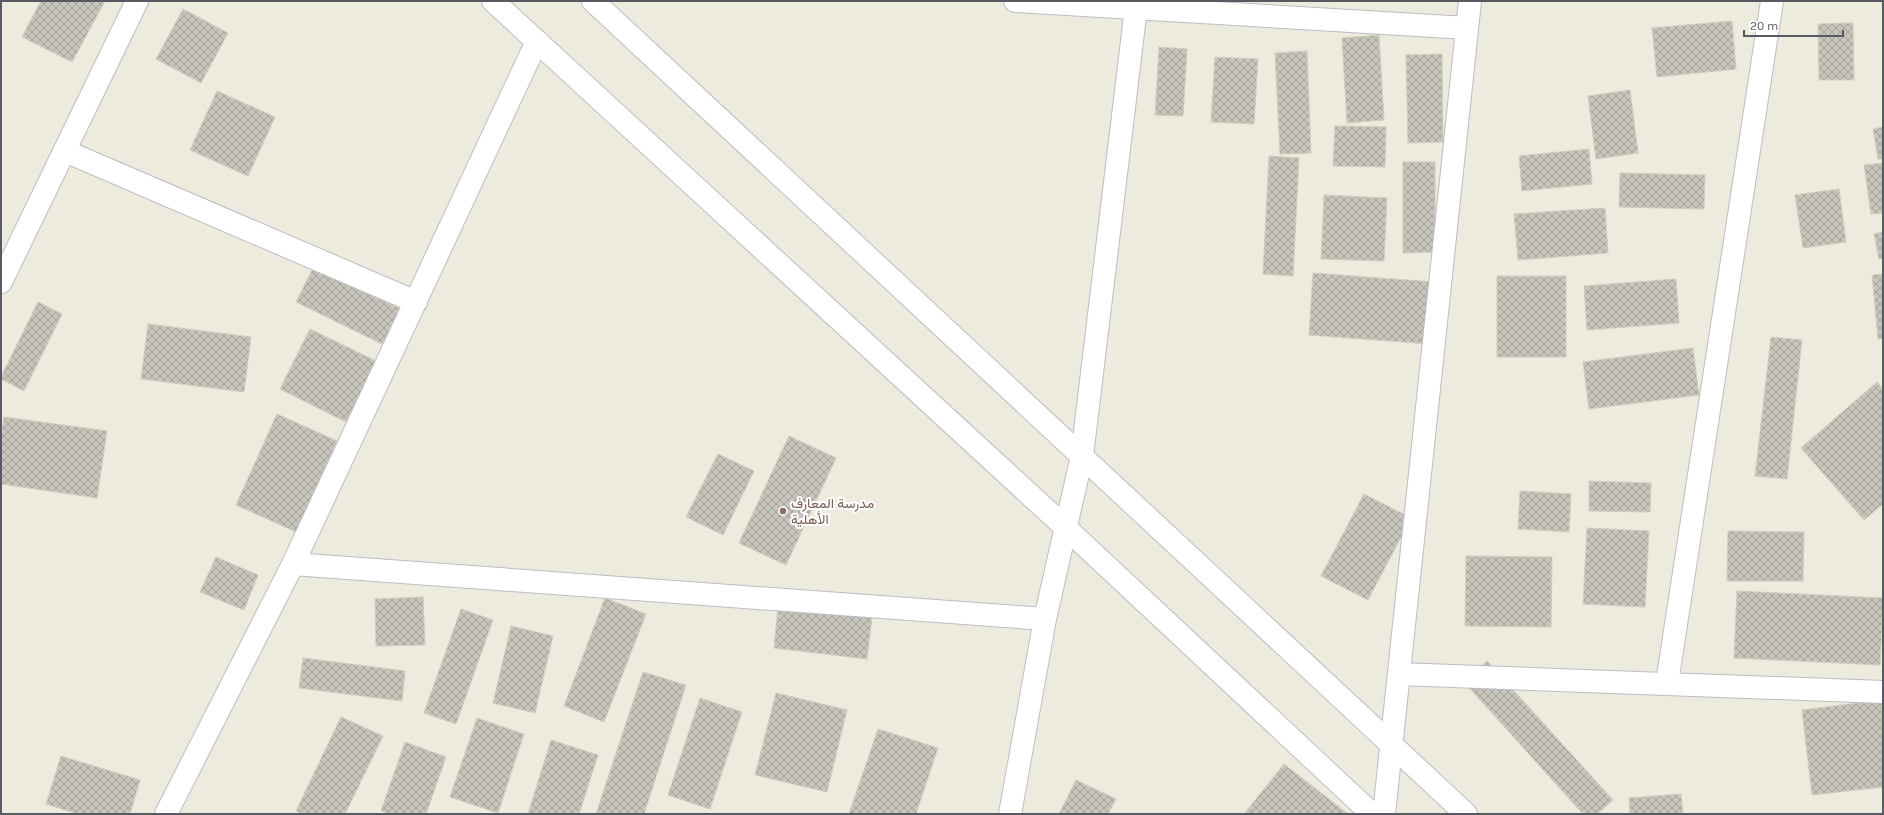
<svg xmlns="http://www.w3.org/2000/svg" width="1884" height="815" font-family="Karla,Vazirmatn,sans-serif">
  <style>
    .building { fill: url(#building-cross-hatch); stroke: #d1cdbc }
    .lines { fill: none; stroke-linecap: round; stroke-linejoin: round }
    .minor-casing { stroke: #bbbdc4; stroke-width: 24 }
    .minor { stroke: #fff; stroke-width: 22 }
    .education-dot { fill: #8d6e63; stroke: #fff; stroke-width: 1.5 }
    .labels { text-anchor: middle; stroke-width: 4; stroke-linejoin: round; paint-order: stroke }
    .education-label { font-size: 14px; fill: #785e54; stroke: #fff; text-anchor: start }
  </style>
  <defs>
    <pattern id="building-cross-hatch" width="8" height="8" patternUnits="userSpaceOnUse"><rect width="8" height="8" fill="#c7c5bb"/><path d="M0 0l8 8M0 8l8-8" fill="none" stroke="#a4a39b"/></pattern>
  </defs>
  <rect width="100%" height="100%" fill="#ecebde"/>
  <path class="building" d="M41 1H105L72 62 22 37Z
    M183 9 228 33 201 83 156 59Z
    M1732 21 1736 69 1657 77 1652 28Z
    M1853 23 1854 80H1819L1818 24Z
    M1379 35 1384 120 1347 123 1342 38Z
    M1159 47 1187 49 1183 116 1155 115Z
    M1307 51 1311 153 1280 154 1275 53Z
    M1442 54 1443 142 1408 143 1406 55Z
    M1215 57 1258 59 1254 124 1211 122Z
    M1630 90 1638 153 1596 159 1588 96Z
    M217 91 275 117 248 176 190 150Z
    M1335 126 1386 127 1385 167 1333 166Z
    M1883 127V159H1878L1873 129Z
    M1589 149 1592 184 1522 191 1519 156Z
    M1269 156 1299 158 1293 276 1263 274Z
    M1403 162H1435V252L1403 253Z
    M1883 163V213L1871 214 1864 165Z
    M1620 173 1705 175 1704 209 1619 207Z
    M1839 189 1846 242 1803 248 1795 195Z
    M1324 195 1387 198 1384 261 1321 259Z
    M1605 208 1608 253 1518 260 1514 214Z
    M1883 232V258L1879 259 1874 234Z
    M313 268 400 309 382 344 296 302Z
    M1313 273 1434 282 1429 344 1309 335Z
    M1883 274V338L1878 339 1872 275Z
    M1497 276H1566V357H1497Z
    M1676 279 1679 323 1587 330 1584 286Z
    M38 302 62 314 24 391 1 379V377Z
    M148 324 251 337 244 392 141 379Z
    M310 329 376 361 346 422 280 389Z
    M1771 337 1802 340 1787 479 1755 476Z
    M1693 348 1699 395 1589 409 1583 362Z
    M1877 382 1883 389V504L1864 520 1801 448Z
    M277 414 337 441 296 532 236 505Z
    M4 417 107 431 97 498 1 484V439Z
    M789 436 836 458 786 565 739 543Z
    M718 454 754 471 723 535 686 517Z
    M1589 481 1651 483 1650 512 1589 511Z
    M1520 491 1571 494 1569 532 1518 529Z
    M1364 494 1411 518 1368 600 1321 576Z
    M1587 528 1649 531 1645 607 1583 604Z
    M1728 531 1804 532 1803 581H1727Z
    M1466 556 1552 557 1551 627 1465 626Z
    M216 557 258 575 244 610 200 592Z
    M1737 591 1883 598 1880 665 1734 658Z
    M423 597 425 645 376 646 375 599Z
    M779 597 873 608 867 659 774 648Z
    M605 598 646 614 604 722 564 706Z
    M461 609 493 620 456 724 424 713Z
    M511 626 553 636 535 713 493 703Z
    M303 658 405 671 402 701 299 688Z
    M1487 661 1613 800 1597 814H1583L1464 682Z
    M643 672 686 685 644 814H596Z
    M776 693 847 710 827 792 755 775Z
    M700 698 742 712 710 809 668 795Z
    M1882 700 1883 787 1812 795 1802 710Z
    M341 717 383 736 345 814H303L296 811Z
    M477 718 524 734 498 813 450 797Z
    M878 729 938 748 916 814H849Z
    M551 740 598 755 579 814H528Z
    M405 742 446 757 426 814H390L381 811Z
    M61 756 140 780 130 814H78L46 804Z
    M1284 764 1348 814H1244Z
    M1076 780 1116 799 1108 814H1059Z
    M1681 794 1683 814H1630L1629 798Z"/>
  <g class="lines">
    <g class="minor-casing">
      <path id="minor" d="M493 1 1066 528 1372 814
        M593 1 1466 814
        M1015 1 1467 28
        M65 151 416 302
        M1 282 137 1
        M293 564 1045 619
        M1399 674 1883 692
        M1667 683 1772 1
        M166 814 293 564 537 41
        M1010 814 1045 619 1082 456 1136 8
        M1384 814 1470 1"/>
    </g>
    <use href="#minor" class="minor"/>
  </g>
  <circle class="education-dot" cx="783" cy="511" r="4"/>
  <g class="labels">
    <g class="education-label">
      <text x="791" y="508">مدرسة المعارف<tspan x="791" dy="16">الأهلية</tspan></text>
    </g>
  </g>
  <rect width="1884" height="815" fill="none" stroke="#575a61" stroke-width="4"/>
  <path d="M1744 30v6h99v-6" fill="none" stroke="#575a61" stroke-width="2"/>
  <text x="1750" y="30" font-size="12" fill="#575a61" stroke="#ffffff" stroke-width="3" paint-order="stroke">20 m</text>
</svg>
